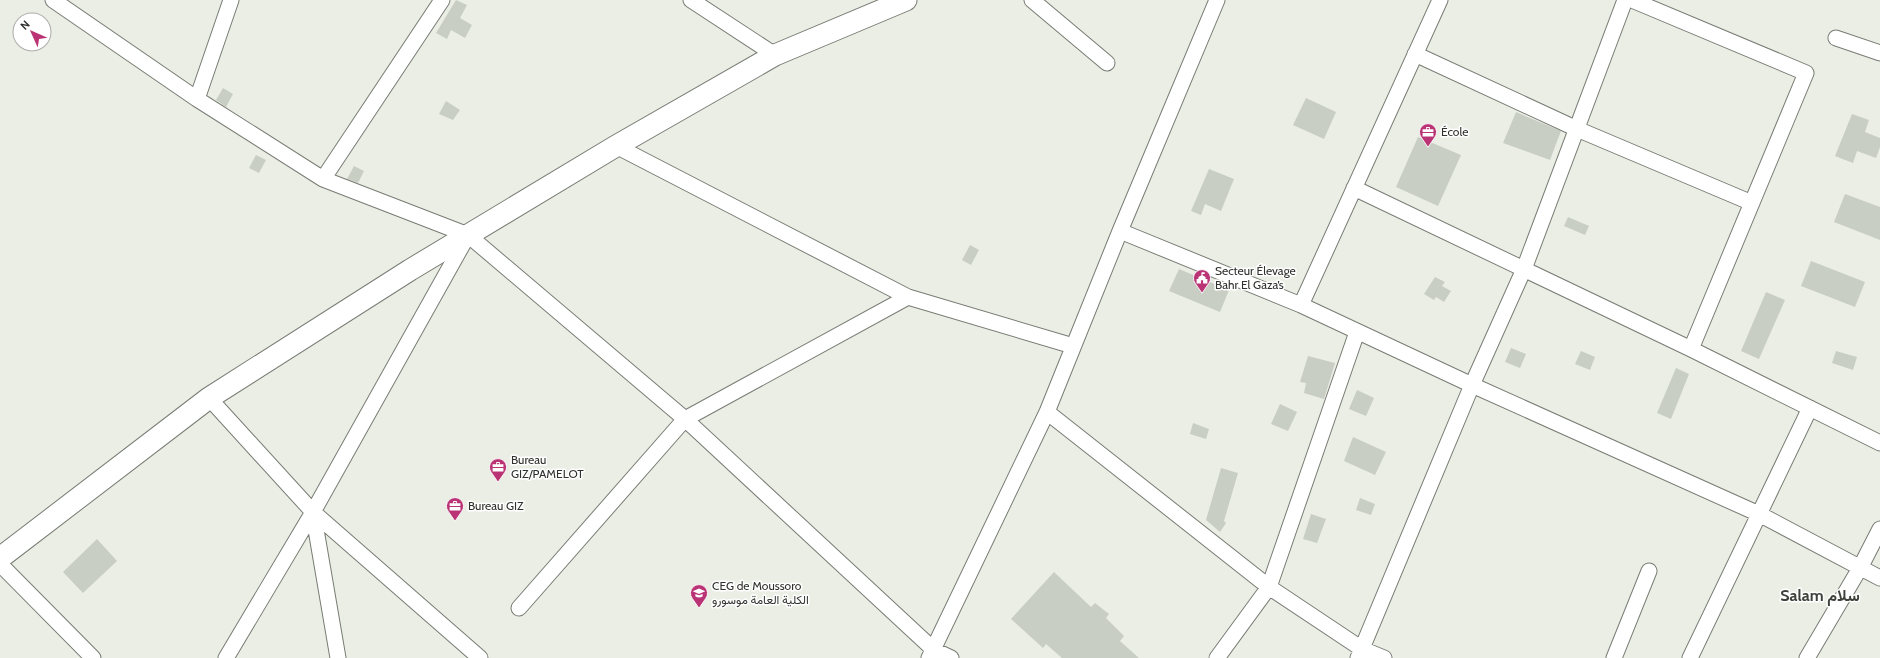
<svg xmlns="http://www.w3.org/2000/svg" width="1880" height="658" font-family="Cabin,Vazirmatn,sans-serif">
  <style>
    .building { fill: #c9cec5 }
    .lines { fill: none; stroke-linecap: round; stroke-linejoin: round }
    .street-casing { stroke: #787c74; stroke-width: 17 }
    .secondary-casing { stroke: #787c74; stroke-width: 23 }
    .street { stroke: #fff; stroke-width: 15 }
    .secondary { stroke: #fff; stroke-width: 21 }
    .labels { text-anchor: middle; stroke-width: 3; stroke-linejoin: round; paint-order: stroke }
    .poi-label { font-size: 12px; fill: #31322f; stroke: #fff; text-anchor: start }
    .district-label { font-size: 16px; font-weight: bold; fill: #3e423a; stroke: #fff }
  </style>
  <rect width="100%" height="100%" fill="#eaeee5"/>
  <path class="building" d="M456 0 467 5 460 18 472 25 465 38 451 30 447 39 436 33Z
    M223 88 233 94 226 107 216 100Z
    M1306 98 1336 112 1324 139 1293 125Z
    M446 101 460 110 453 120 439 114Z
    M1516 112 1561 131 1550 160 1503 143Z
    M1852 114 1869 120 1865 132 1880 138V147L1876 158 1857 151 1853 163 1835 156Z
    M1418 137 1461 155 1438 206 1396 187Z
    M256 155 266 160 259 173 249 168Z
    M354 166 364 171 358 183 347 179Z
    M1209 169 1234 179 1221 211 1205 204 1201 215 1191 211Z
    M1845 194 1880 207V240L1834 222Z
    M1568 217 1589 226 1585 235 1564 226Z
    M970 245 979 250 971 265 962 260Z
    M1811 261 1865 282 1855 307 1801 286Z
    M1179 269 1229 290 1220 312 1169 291Z
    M1435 277 1445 282 1442 286 1451 291 1444 302 1436 297 1434 300 1424 294Z
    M1766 292 1785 300 1759 359 1741 351Z
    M1511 348 1526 354 1520 368 1505 362Z
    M1581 351 1595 357 1590 370 1575 364Z
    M1836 351 1857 357 1853 370 1832 363Z
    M1308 356 1335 363 1324 399 1304 393 1306 383 1300 382Z
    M1676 368 1689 374 1671 419 1657 413Z
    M1357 390 1374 398 1366 416 1349 409Z
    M1280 404 1297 412 1288 431 1271 424Z
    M1193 423 1209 429 1206 439 1190 434Z
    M1353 437 1386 452 1375 475 1344 461Z
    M1221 468 1238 473 1224 521 1226 523 1220 532 1206 520Z
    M1360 498 1375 504 1371 515 1356 510Z
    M1311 514 1326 519 1317 543 1303 539Z
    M97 539 117 561 83 593 63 572Z
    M1054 572 1091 607 1095 603 1109 614 1106 618 1124 636 1120 641 1139 658H1062L1046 644 1043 648 1011 619Z"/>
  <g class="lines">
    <g class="street-casing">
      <path id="street" d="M53 0 197 99 323 179 468 235
        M691 0 775 55
        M1032 0 1107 63
        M1632 0 1806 73 1691 349
        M1836 38 1880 53
        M1415 54 1577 129 1752 203
        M197 99 231 0
        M616 146 908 297 1073 346
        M323 179 442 0
        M1354 188 1691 349 1880 443
        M1120 231 1301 305 1472 385 1759 514 1880 578
        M1301 305 1440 0
        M209 398 313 512 480 658
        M1047 412 1269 587 1362 649 1384 658
        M313 512 338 658
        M0 564 93 658
        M519 608 685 419 908 297
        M226 658 313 512 468 235 685 419 934 650 951 658
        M929 658 1047 412 1120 231 1217 0
        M1217 658 1269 587 1357 332
        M1358 658 1472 385 1524 269 1625 0
        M1614 658 1649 571
        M1690 658 1810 408
        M1807 658 1860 568 1880 529"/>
    </g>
    <g class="secondary-casing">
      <path id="secondary" d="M0 558 209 398 410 270 616 146 775 55 906 0"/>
    </g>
    <use href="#street" class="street"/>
    <use href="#secondary" class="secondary"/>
  </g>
  <defs>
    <g id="office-pin" transform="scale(0.9)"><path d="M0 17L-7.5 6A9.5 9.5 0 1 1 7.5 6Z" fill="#b93375" stroke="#fff"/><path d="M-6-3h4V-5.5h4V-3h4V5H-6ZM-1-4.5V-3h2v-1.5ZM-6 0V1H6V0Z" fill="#fff"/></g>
    <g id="civic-pin" transform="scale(0.9)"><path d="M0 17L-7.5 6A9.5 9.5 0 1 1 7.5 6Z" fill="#b93375" stroke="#fff"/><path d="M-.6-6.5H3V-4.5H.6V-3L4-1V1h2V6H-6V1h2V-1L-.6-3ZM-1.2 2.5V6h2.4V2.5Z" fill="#fff"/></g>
    <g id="university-pin" transform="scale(0.9)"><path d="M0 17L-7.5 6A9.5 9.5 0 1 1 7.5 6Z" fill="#b93375" stroke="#fff"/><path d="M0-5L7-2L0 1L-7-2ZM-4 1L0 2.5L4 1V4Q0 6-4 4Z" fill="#fff"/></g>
  </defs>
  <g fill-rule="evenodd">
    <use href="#office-pin" x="1428" y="132"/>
    <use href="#civic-pin" x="1202" y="278"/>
    <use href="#office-pin" x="498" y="467"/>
    <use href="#office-pin" x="455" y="506"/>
    <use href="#university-pin" x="699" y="593"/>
  </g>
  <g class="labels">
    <g class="poi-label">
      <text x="1441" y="136">École</text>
      <text x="1215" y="275">Secteur Élevage<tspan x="1215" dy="14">Bahr El Gaza’s</tspan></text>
      <text x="511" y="464">Bureau<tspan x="511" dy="14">GIZ/PAMELOT</tspan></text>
      <text x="468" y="510">Bureau GIZ</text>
      <text x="712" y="590">CEG de Moussoro<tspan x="712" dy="14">الكلية العامة موسورو</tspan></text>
    </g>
    <g class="district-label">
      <text x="1820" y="601">Salam سلام</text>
    </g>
  </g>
  <g transform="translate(32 32) rotate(315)"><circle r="19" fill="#ffffff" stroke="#adadac"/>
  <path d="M0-3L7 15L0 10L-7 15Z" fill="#b93375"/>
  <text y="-6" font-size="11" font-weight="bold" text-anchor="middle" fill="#31322f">N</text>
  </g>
</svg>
